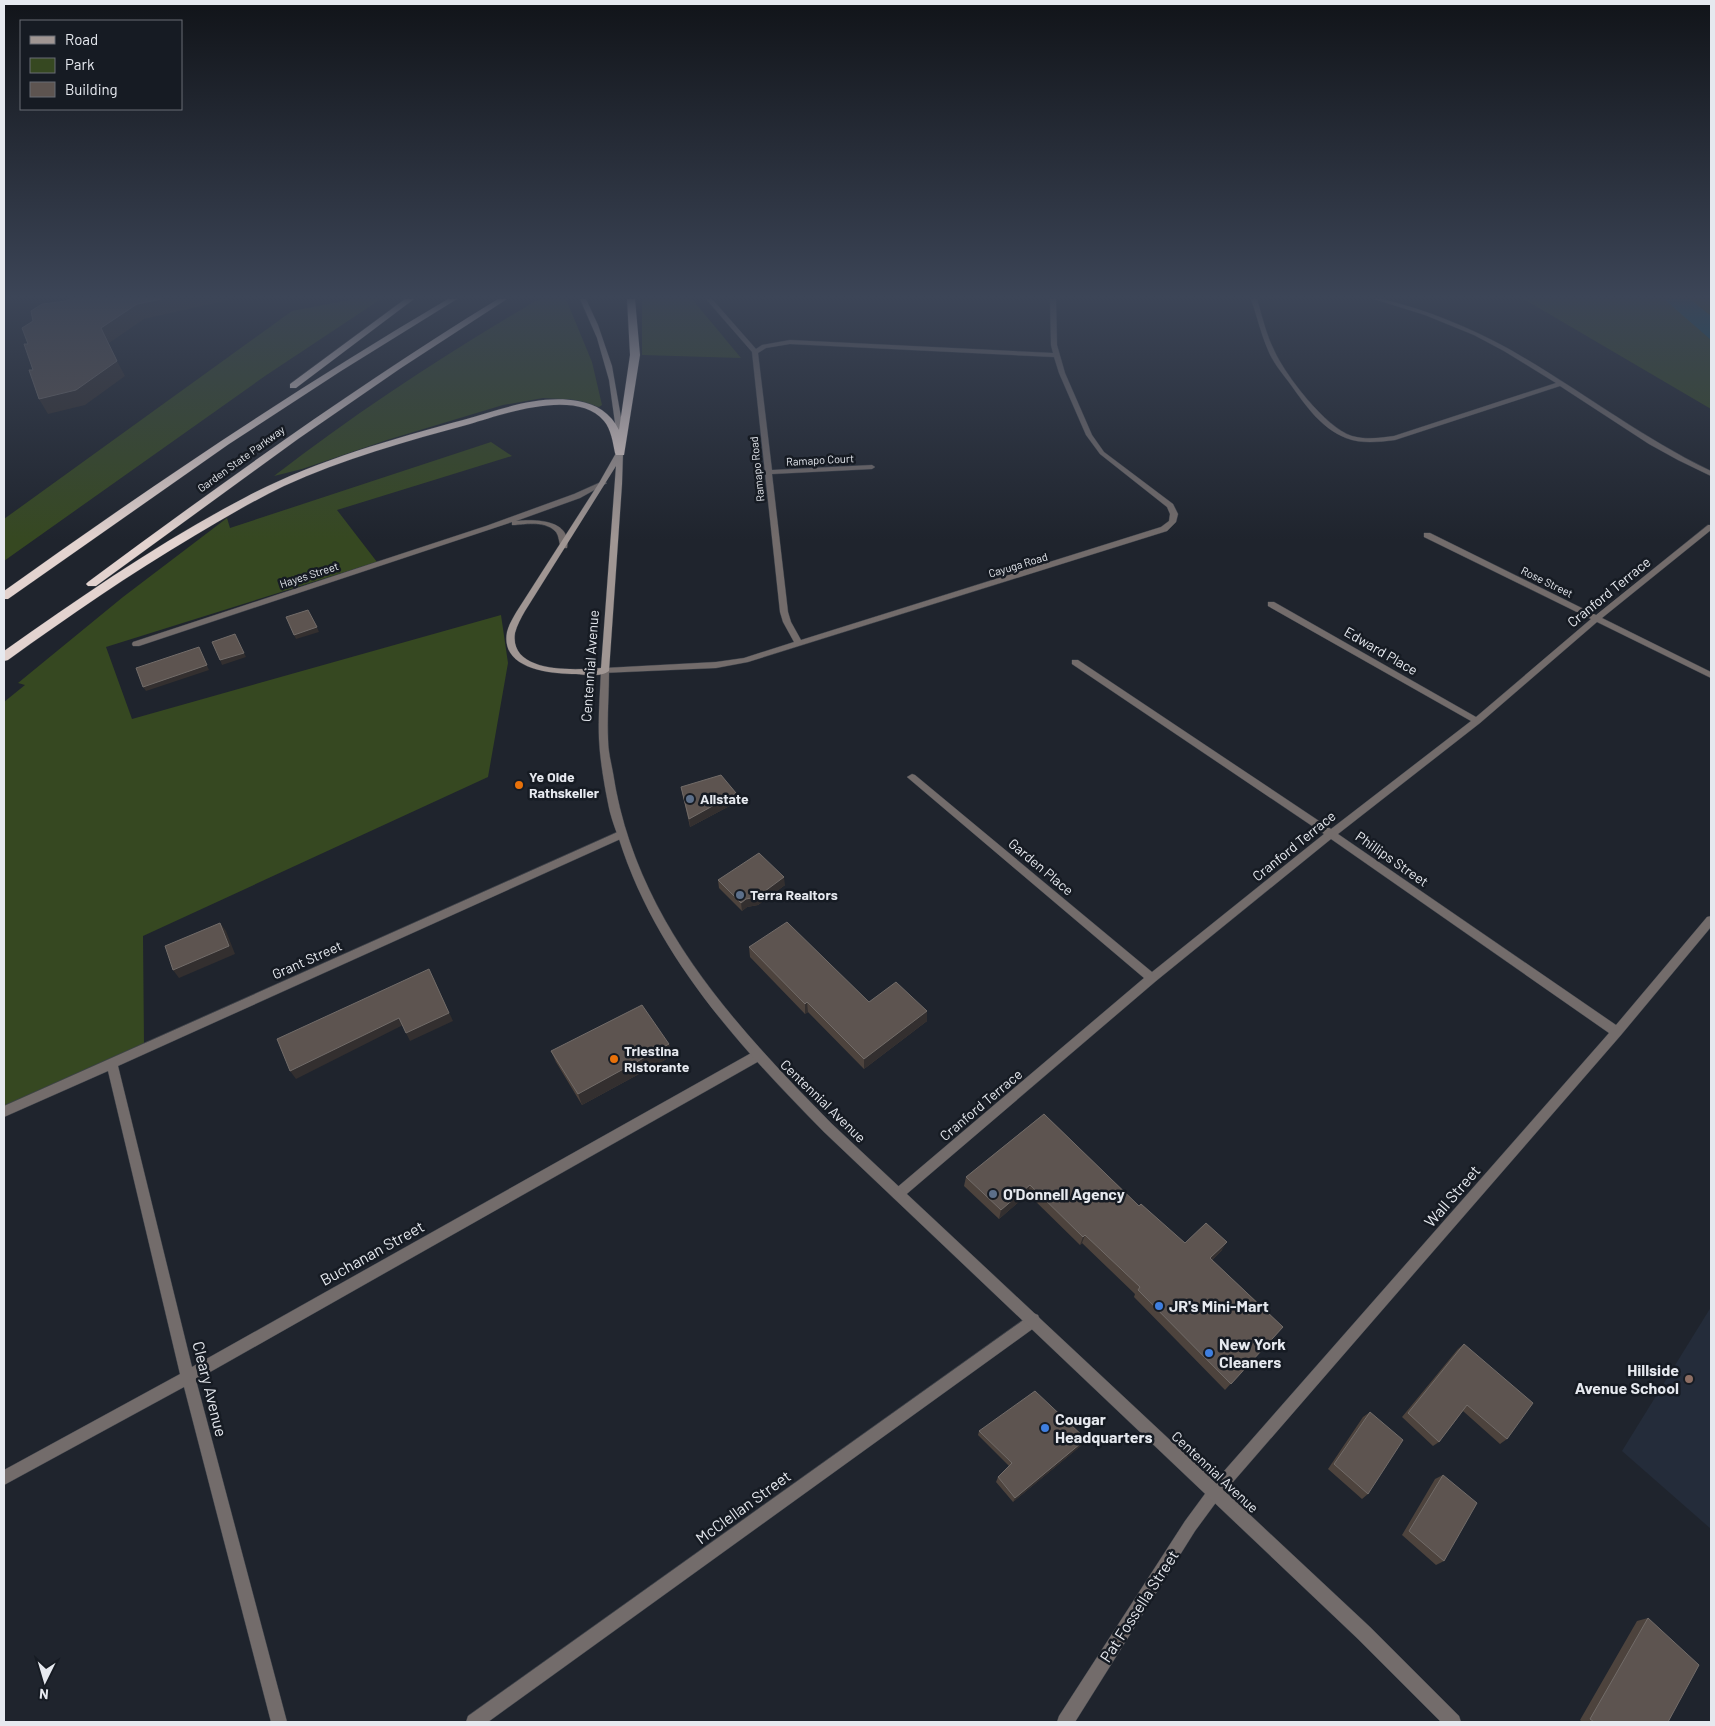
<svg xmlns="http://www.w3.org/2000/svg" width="1715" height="1726" font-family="Barlow,sans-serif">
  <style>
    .built { fill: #242c3a }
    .green { fill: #364821 }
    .water { fill: #05546b }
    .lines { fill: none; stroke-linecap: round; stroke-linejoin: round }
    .minor-casing { stroke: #3b4048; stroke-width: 1 }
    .tertiary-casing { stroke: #3b4048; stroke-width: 1 }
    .secondary-casing { stroke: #3b4048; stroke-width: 1 }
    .motorway-casing { stroke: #3b4048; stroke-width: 1 }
    .minor { fill: #736c6b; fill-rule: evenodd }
    .tertiary { fill: #736c6b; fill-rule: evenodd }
    .secondary { fill: #a09693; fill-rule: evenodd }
    .motorway { fill: #e3d3cf; fill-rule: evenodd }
    .wall { fill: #4d433d }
    .shaded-wall { fill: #332f2f }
    .building { fill: #5d5450; stroke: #726c69 }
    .food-dot { fill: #e8710a; stroke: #161b23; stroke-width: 2 }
    .service-dot { fill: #5c6f8a; stroke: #161b23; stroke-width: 2 }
    .shop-dot { fill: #3f7fe0; stroke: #161b23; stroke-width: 2 }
    .education-dot { fill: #8d6e63; stroke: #161b23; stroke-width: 2 }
    .labels { text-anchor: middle; stroke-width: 5; stroke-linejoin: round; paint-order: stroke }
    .far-street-label { font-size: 11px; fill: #e6e9ef; stroke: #161b23 }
    .street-label { font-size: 14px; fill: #e6e9ef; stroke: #161b23 }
    .poi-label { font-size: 14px; font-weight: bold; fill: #e6e9ef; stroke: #161b23; text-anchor: start }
    .near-poi-label { font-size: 16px; font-weight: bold; fill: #e6e9ef; stroke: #161b23; text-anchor: start }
    .near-street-label { font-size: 16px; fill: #e6e9ef; stroke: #161b23 }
  </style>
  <rect width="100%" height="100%" fill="#1f242d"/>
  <path class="built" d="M1711 1307V1529L1622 1451Z"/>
  <path class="green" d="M354 299H381L265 376 4 561V519L292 311Z
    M539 299H566L592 362 602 405 599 407 576 400 543 398 503 405 387 440 302 469 274 476C358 411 447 353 539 299Z
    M642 299H692L741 358 642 355Z
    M1520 299H1711V409L1527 301Z
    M491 442 512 456 337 510 377 562 106 647 132 719 501 615 508 663 488 777 143 936 144 1045 4 1110V702L25 685 18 683 123 597 227 518 230 528Z"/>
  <path class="water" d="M1664 299H1690L1711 316V340Z"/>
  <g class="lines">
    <g class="minor-casing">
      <path id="minor" d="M706 299H712L756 349 762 345 790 340 1053 353 1051 345 1050 299H1056L1057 345 1065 373 1092 435 1104 452 1173 504 1178 514 1176 522 1167 531 748 662 716 668 602 673V669L605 668 716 662 744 658 794 642 783 622 780 612 752 352ZM790 344 1054 357 1059 373 1086 435 1100 454 1167 507 1170 514 1169 521 1161 527 801 640 791 622 788 612 772 474 872 469 875 467 872 465 772 470 758 353 766 348Z
        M1251 299H1257C1262 316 1266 334 1274 350 1285 375 1326 428 1352 436 1366 440 1380 438 1394 436L1556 383 1504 351 1474 335 1425 315 1374 299H1382C1427 310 1469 327 1509 349 1578 388 1640 437 1711 471V476L1678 460 1649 444 1560 386 1395 440C1378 442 1362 444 1346 438 1321 428 1306 406 1291 385 1283 374 1273 363 1268 350 1261 334 1257 316 1251 299Z
        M601 482 607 483 580 498 516 521C534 519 572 519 567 548H561C559 543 559 536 556 532 546 521 527 524 515 525H512V522L139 646H133L132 644 133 642 486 526 574 494Z
        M1708 525H1711V530L1602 618 1711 672V678L1597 622 1480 723 1338 834 1616 1025 1707 917 1711 916V927L1621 1035 1220 1497 1195 1531 1075 1722H1057L1059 1716 1185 1521 1210 1487 1609 1033 1331 839 1156 981 902 1198 898 1200 894 1198 892 1194 894 1190 1144 978 907 777 912 774 915 775 1152 972 1324 834 1072 664V660H1078L1331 829 1471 721 1268 606V602H1274L1476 717 1591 619 1424 537V533H1430L1596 615Z
        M622 830 625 831 627 834 625 837 118 1066 192 1367 753 1052 757 1051 761 1052 763 1056 761 1060 196 1380 287 1722H271L184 1387 4 1485V1470L180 1374 108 1071 4 1117V1106Z
        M1033 1313 1038 1315 1040 1320 1038 1325 488 1722H466L468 1716Z"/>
    </g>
    <g class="tertiary-casing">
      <path id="tertiary" d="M605 668 609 671C609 694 607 717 608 739 608 751 611 762 613 773 635 918 733 1024 832 1124L1370 1627 1459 1716 1461 1722H1441L1358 1639 824 1132C740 1047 656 956 619 839 615 828 610 815 608 803 604 783 600 760 599 739 598 717 600 694 601 671Z"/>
    </g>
    <g class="secondary-casing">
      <path id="secondary" d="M580 299H586L598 325 612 366 622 423 623 453 622 484 609 671C602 677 585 675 576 674 550 674 500 669 507 632 509 624 513 618 517 611L599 483 616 453 615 423 609 380 597 338ZM616 466 601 668C575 670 509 674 515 633 517 625 521 618 525 611Z"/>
    </g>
    <g class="motorway-casing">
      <path id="motorway" d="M405 299H414L296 388H290V384Z
        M448 299H457L341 371 229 444 8 599H4V591C148 488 295 389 448 299Z
        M498 299H507L401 368 298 439 96 586H88L86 584 88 582C222 483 356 386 498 299Z
        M627 299H635L640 355 624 455H616L615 453C613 443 611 429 604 421 576 388 504 414 470 424 407 441 343 459 284 486 253 501 224 518 194 536 130 574 69 616 8 660L4 661V651C82 596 161 541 246 497 314 461 389 440 463 420 499 410 539 394 578 401 596 404 611 413 619 430L630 355Z"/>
    </g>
    <use href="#minor" class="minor"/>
    <use href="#tertiary" class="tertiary"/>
    <use href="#secondary" class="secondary"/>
    <use href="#motorway" class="motorway"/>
  </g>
  <path class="wall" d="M681 787 737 802 690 827Z
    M718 880 785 885 758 905 747 907 742 911 719 888Z
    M749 947 869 1002 927 1021 864 1069 808 1012 805 1014 750 957Z
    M669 1044 672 1056 582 1105 556 1062 551 1051Z
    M1044 1114 1139 1206 1185 1243 1222 1250 1212 1260 1283 1327 1225 1390 1134 1297 1135 1294 1082 1243 1080 1245 1028 1194 999 1219 964 1186 966 1177Z
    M1464 1344 1507 1439 1500 1444 1463 1411 1439 1442 1433 1446 1402 1417 1458 1349Z
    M1370 1412 1368 1494 1362 1499 1328 1469 1363 1417Z
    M979 1431 1086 1439 1083 1444 1013 1502 996 1482 998 1477 1009 1466 978 1435Z
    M1443 1475 1444 1561 1436 1565 1402 1535 1435 1479Z
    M1648 1618 1668 1722H1582L1580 1720 1637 1621Z"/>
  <path class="shaded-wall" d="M162 299H230L228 300 144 319 109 343 101 328 137 304Z
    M117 361 125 376 85 405 48 414 39 399Z
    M317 627 319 632 296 639 294 635Z
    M235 634 246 657 222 665 220 660Z
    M199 647 209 670 146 691 143 687Z
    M736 793 737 802 690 827 689 819Z
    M784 877 785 885 758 905 747 907 742 911 741 903 746 899Z
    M220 923 226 931 235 954 179 978 173 970Z
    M433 977 453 1021 410 1041 406 1033Z
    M807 1002 808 1012 805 1014V1004Z
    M927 1011V1021L864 1069V1059Z
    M399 1018 403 1025 296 1079 290 1071Z
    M669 1044 672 1056 582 1105 578 1094Z
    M1030 1185 1028 1194 999 1219 1001 1210Z
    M1085 1235 1082 1243 1080 1245 1083 1237Z
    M1227 1242 1222 1250 1205 1266 1210 1258Z
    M1086 1439 1083 1444 1013 1502 1015 1498Z"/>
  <path class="building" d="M69 299H162L137 304 101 328 117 361 76 390 39 399 29 370H33L24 344H28L22 328 33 321 31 311 42 304 66 301Z
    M308 610 317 627 294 635 286 617Z
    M235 634 244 653 220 660 212 642Z
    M199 647 207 665 143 687 136 668Z
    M721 775 736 793 689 819 681 787Z
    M759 853 784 877 757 897 746 899 741 903 718 880Z
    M787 922 869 1002 896 982 927 1011 864 1059 807 1002 805 1004 749 947Z
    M220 923 229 946 173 970 165 946Z
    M429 969 449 1013 406 1033 399 1018 290 1071 277 1039Z
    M642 1005 669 1044 578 1094 551 1051Z
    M1044 1114 1139 1206 1141 1204 1185 1243 1206 1223 1227 1242 1210 1258 1283 1327 1231 1384 1138 1290 1140 1287 1085 1235 1083 1237 1030 1185 1001 1210 966 1177Z
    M1464 1344 1533 1403 1507 1439 1467 1405 1439 1442 1408 1413Z
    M1035 1391 1086 1439 1015 1498 998 1477 1012 1463 979 1431Z
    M1370 1412 1403 1440 1368 1494 1334 1464Z
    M1443 1475 1477 1503 1444 1561 1409 1531Z
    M1648 1618 1699 1665 1668 1722H1594L1590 1719Z"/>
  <linearGradient id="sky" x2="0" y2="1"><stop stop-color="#111419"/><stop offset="0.55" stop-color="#3c4557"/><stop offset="1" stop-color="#3c4557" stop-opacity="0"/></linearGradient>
  <rect width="1715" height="540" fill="url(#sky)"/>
  <g class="food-dot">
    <circle cx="519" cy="785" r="5"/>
    <circle cx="614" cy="1059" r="5"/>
  </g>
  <g class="service-dot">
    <circle cx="690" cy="799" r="5"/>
    <circle cx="740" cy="895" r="5"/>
    <circle cx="993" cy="1194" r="5"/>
  </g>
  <g class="shop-dot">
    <circle cx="1159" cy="1306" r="5"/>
    <circle cx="1209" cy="1353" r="5"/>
    <circle cx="1045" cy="1428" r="5"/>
  </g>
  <circle class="education-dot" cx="1689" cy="1379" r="5"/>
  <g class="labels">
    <g class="far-street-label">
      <text transform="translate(241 459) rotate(-36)" y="4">Garden State Parkway</text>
      <text transform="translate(820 460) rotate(-3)" y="4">Ramapo Court</text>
      <text transform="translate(757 469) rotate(-96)" y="4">Ramapo Road</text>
      <text transform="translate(1018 565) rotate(-17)" y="4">Cayuga Road</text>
      <text transform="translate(309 575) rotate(-18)" y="4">Hayes Street</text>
      <text transform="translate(1547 582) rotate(26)" y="4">Rose Street</text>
    </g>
    <g class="street-label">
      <text transform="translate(1609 592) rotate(-39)" y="5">Cranford Terrace</text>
      <text transform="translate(1381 651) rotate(30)" y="5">Edward Place</text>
      <text transform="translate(590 666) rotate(-86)" y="5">Centennial Avenue</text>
      <text transform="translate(1294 846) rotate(-39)" y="5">Cranford Terrace</text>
      <text transform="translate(1392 859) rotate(35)" y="5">Phillips Street</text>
      <text transform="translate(1041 867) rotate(40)" y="5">Garden Place</text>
      <text transform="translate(307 960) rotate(-24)" y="5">Grant Street</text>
      <text transform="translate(823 1101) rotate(44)" y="5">Centennial Avenue</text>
      <text transform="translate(981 1105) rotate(-40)" y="5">Cranford Terrace</text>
      <text transform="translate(1215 1472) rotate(43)" y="5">Centennial Avenue</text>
    </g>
    <g class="poi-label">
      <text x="529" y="782">Ye Olde<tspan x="529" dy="16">Rathskeller</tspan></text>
      <text x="700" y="804">Allstate</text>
      <text x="750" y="900">Terra Realtors</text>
      <text x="624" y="1056">Triestina<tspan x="624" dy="16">Ristorante</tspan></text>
    </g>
    <g class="near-poi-label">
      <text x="1003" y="1200">O'Donnell Agency</text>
      <text x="1169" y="1312">JR's Mini-Mart</text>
      <text x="1219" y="1350">New York<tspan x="1219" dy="18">Cleaners</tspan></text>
      <text x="1679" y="1376" text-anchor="end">Hillside<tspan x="1679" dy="18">Avenue School</tspan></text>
      <text x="1055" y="1425">Cougar<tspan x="1055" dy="18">Headquarters</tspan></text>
    </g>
    <g class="near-street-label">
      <text transform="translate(1452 1196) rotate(-49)" y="6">Wall Street</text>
      <text transform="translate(372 1253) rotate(-29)" y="6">Buchanan Street</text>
      <text transform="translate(210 1389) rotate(76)" y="6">Cleary Avenue</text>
      <text transform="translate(743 1507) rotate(-36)" y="6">McClellan Street</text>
      <text transform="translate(1139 1606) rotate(-57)" y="6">Pat Fossella Street</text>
    </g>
  </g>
  <rect width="1715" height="1726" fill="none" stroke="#e6e9ef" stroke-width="10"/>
  <rect x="20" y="20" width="162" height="90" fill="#161b23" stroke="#696d75"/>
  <rect x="30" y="36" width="25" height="8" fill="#a09693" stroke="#696d75"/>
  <text x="65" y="45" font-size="15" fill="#e6e9ef">Road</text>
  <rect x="30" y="58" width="25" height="15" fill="#364821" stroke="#696d75"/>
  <text x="65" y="70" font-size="15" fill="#e6e9ef">Park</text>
  <rect x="30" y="82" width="25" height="15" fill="#5d5450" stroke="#696d75"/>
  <text x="65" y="95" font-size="15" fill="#e6e9ef">Building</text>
  <g transform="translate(45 1681) rotate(185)" stroke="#161b23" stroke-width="4" paint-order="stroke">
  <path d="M0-4L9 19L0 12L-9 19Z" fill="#e6e9ef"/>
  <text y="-8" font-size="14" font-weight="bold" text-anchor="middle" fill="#e6e9ef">N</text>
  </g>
</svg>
